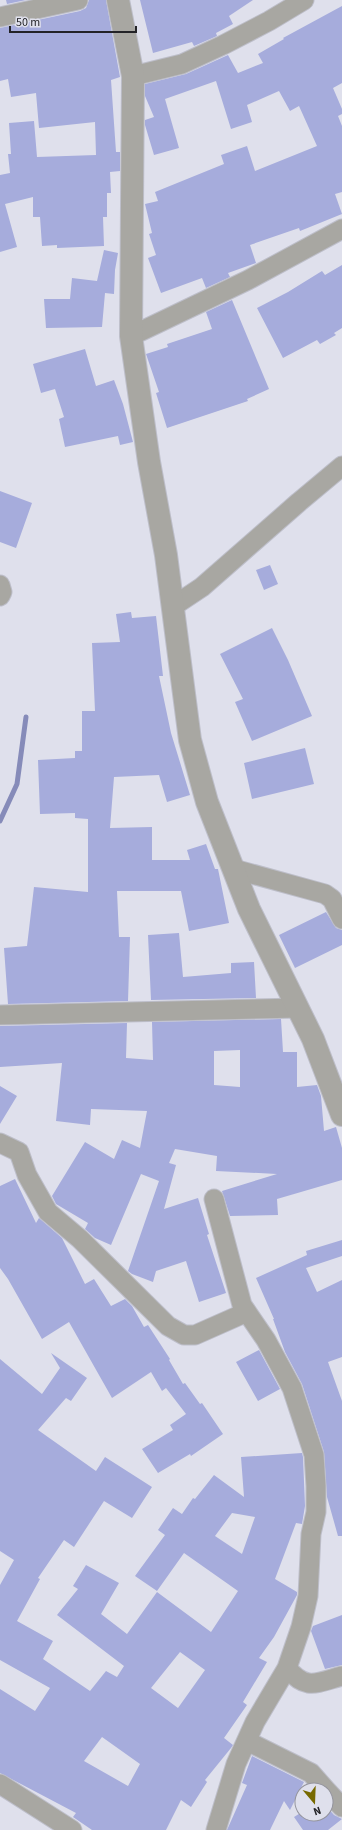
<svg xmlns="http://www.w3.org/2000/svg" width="342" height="1830" font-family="'Source Sans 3',sans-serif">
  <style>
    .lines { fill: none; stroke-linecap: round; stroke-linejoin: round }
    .stream { stroke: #868bb9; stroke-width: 5 }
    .building { fill: #a6acdc; fill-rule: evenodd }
    .minor-casing { stroke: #bdbec9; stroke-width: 21 }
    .tertiary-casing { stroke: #bdbec9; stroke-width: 24 }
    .minor { stroke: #a8a7a2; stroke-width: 19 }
    .tertiary { stroke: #a8a7a2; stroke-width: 22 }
  </style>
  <rect width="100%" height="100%" fill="#dfe0ec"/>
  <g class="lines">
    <path class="stream" d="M0 821 17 784 26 717"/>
  </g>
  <path class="building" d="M6 0H26L7 4Z
    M89 0H106L120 77 111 80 116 152H120V171L110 172 111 193H107V217H103L104 246 57 248V245L42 246 40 217H33V197L5 204 17 247 0 252V175L10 173 8 154H11L9 123 34 121 37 157 96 155 95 122 39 128 36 93 11 97 8 79 0 81V28L80 11 86 8Z
    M140 0H253L229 16 233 24 216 33 217 36 194 46 192 42 153 53Z
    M342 6V83L333 88 342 109V114L338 116 342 126V192L335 194 342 214 300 231 299 228 250 245 256 263 228 273 230 277 206 288 202 278 161 293 148 258 156 255 149 234 152 233 145 204 158 201 155 192 224 164 221 155 247 146 255 171 317 146 299 106 290 111 279 91 247 105 252 122 231 129 216 81 165 99 179 148 154 155 145 125V120L154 117 145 96V84L186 74 228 55 238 73 263 63 258 54 284 39 283 38Z
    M104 250 118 253 115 270 114 294 105 293 102 327 46 328 44 299H70L72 278 97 281Z
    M342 265V328L334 333 336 335 320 344 317 340 283 358 257 308 288 292 322 271 325 275Z
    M232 300 269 389 247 399 248 401 167 428 156 393 159 392 146 354 168 347 167 344 212 329 206 312Z
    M85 349 96 386 114 380 123 404 133 442 120 445 118 436 65 447 59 419 64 417 55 389 41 393 33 364Z
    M0 491 32 503 16 548 0 542Z
    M270 565 278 584 264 590 256 570Z
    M131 612 132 618 156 616 163 676H159L171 733 190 795 167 802 159 775 114 777 110 828 152 827V860H190L187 850 206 844 215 869H218L229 923 189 931 181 891H117L119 937H130L128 1001 8 1004 4 948 27 946 34 887 88 892V819L75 818V813L40 814 38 760 75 758V751H82V711H95L92 643 120 642 116 614Z
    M272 628 288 660 312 716 252 741 235 702 243 699 220 654Z
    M305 748 314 784 252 799 244 763Z
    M326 912 336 928 342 930V945L295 968 279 935Z
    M179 933 183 977 231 973V963L254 962 256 998 151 1000 148 935Z
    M281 1019 283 1052H297V1087L317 1085 321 1096 324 1131 336 1127 342 1148V1180L277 1199 278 1215 230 1216 222 1191 277 1174 216 1171 217 1156 175 1149 169 1163 176 1165 164 1209 198 1198 209 1234 207 1235 226 1293 199 1302 186 1261 156 1271 153 1282 132 1274 128 1271 159 1181 141 1174 111 1245 95 1238 85 1229 88 1223 56 1204 52 1196 85 1142 114 1159 122 1140 140 1148 147 1111 91 1109 90 1125 56 1121 62 1063 0 1067V1026L127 1023 126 1058 153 1060 152 1022ZM240 1050V1087L214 1085V1051Z
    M0 1086 17 1096 0 1124Z
    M15 1179 36 1223 39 1218 62 1238 85 1284 94 1279 111 1306 125 1299 132 1306 144 1327 148 1325 170 1359 169 1360 183 1384 185 1383 200 1404 202 1403 223 1434 191 1456 190 1454 158 1473 142 1449 173 1430 170 1425 186 1414 166 1388 162 1391 151 1372 112 1398 69 1322 42 1339 8 1279 0 1268V1186Z
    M342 1240V1256L306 1268 317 1292 342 1280V1357L328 1362 342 1401V1536H338L327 1497 324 1452 302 1384 285 1352 273 1319H274L256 1278 307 1255 306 1251Z
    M259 1350 280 1389 258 1401 236 1362Z
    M51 1353 87 1378 71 1401 66 1398 38 1430 96 1471 105 1457 152 1487 132 1518 104 1501 74 1547 64 1540 38 1578 40 1579 17 1621 53 1641 43 1659 90 1691 106 1671 117 1677 124 1666 57 1615 78 1589 73 1586 86 1565 119 1583 101 1614 127 1634 157 1592 211 1632 238 1591 184 1553 157 1591 135 1576 165 1535 158 1530 173 1508 182 1514 193 1498 195 1499 214 1475 244 1497 241 1457 302 1453 303 1457 305 1506 302 1524 296 1523 275 1579 297 1592V1595L274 1637 259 1658 267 1662 243 1702 247 1705 224 1738 233 1745 231 1748 205 1780 207 1782 191 1807 181 1800 166 1830H92L73 1817 76 1813 0 1773V1689L35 1711 50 1688 0 1660V1585L14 1560 0 1551V1359L42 1394 60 1368ZM232 1513 255 1517 242 1554 215 1536ZM180 1652 205 1670 178 1708 151 1688ZM102 1737 140 1764 128 1786 84 1761Z
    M342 1615V1665L325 1669 311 1631 313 1626Z
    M252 1756 304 1782 290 1810 284 1801 270 1830H227L247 1785 242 1783Z
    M326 1806 334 1815 342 1819 328 1830H303L294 1817 302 1812V1814H326Z"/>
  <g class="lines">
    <g class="minor-casing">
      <path id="minor" d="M0 17 78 0
        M133 76 182 64 223 45 269 21 304 0
        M131 336 248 280 342 229
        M0 585 2 592 0 596
        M172 607 202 587 299 502 342 466
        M234 869 325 894 332 899 342 919
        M0 1015 298 1008
        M0 1143 19 1152 27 1175 48 1212 80 1239 168 1326 184 1335H195L247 1312
        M214 1199 242 1305 266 1340 292 1388 314 1455 316 1486V1512L311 1534 308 1596 301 1627 287 1668 255 1722 236 1764 216 1830
        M287 1668C306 1691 316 1683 342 1676
        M247 1741 311 1773 326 1790
        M0 1784 72 1830
        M326 1790 342 1807"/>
    </g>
    <g class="tertiary-casing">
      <path id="tertiary" d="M118 0 133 76 131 336 149 462 166 555 190 740 207 802 249 909 313 1039 342 1115"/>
    </g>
    <use href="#minor" class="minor"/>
    <use href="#tertiary" class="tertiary"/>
  </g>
  <g transform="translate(314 1802) rotate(161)"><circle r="19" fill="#dfe0ec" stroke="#94949d"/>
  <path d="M0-3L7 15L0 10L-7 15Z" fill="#776900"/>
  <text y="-6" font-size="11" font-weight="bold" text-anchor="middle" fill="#232327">N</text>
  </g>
  <path d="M10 26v6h126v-6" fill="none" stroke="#232327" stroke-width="2"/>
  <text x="16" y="26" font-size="12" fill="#232327" stroke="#dfe0ec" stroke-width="3" paint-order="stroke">50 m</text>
</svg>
